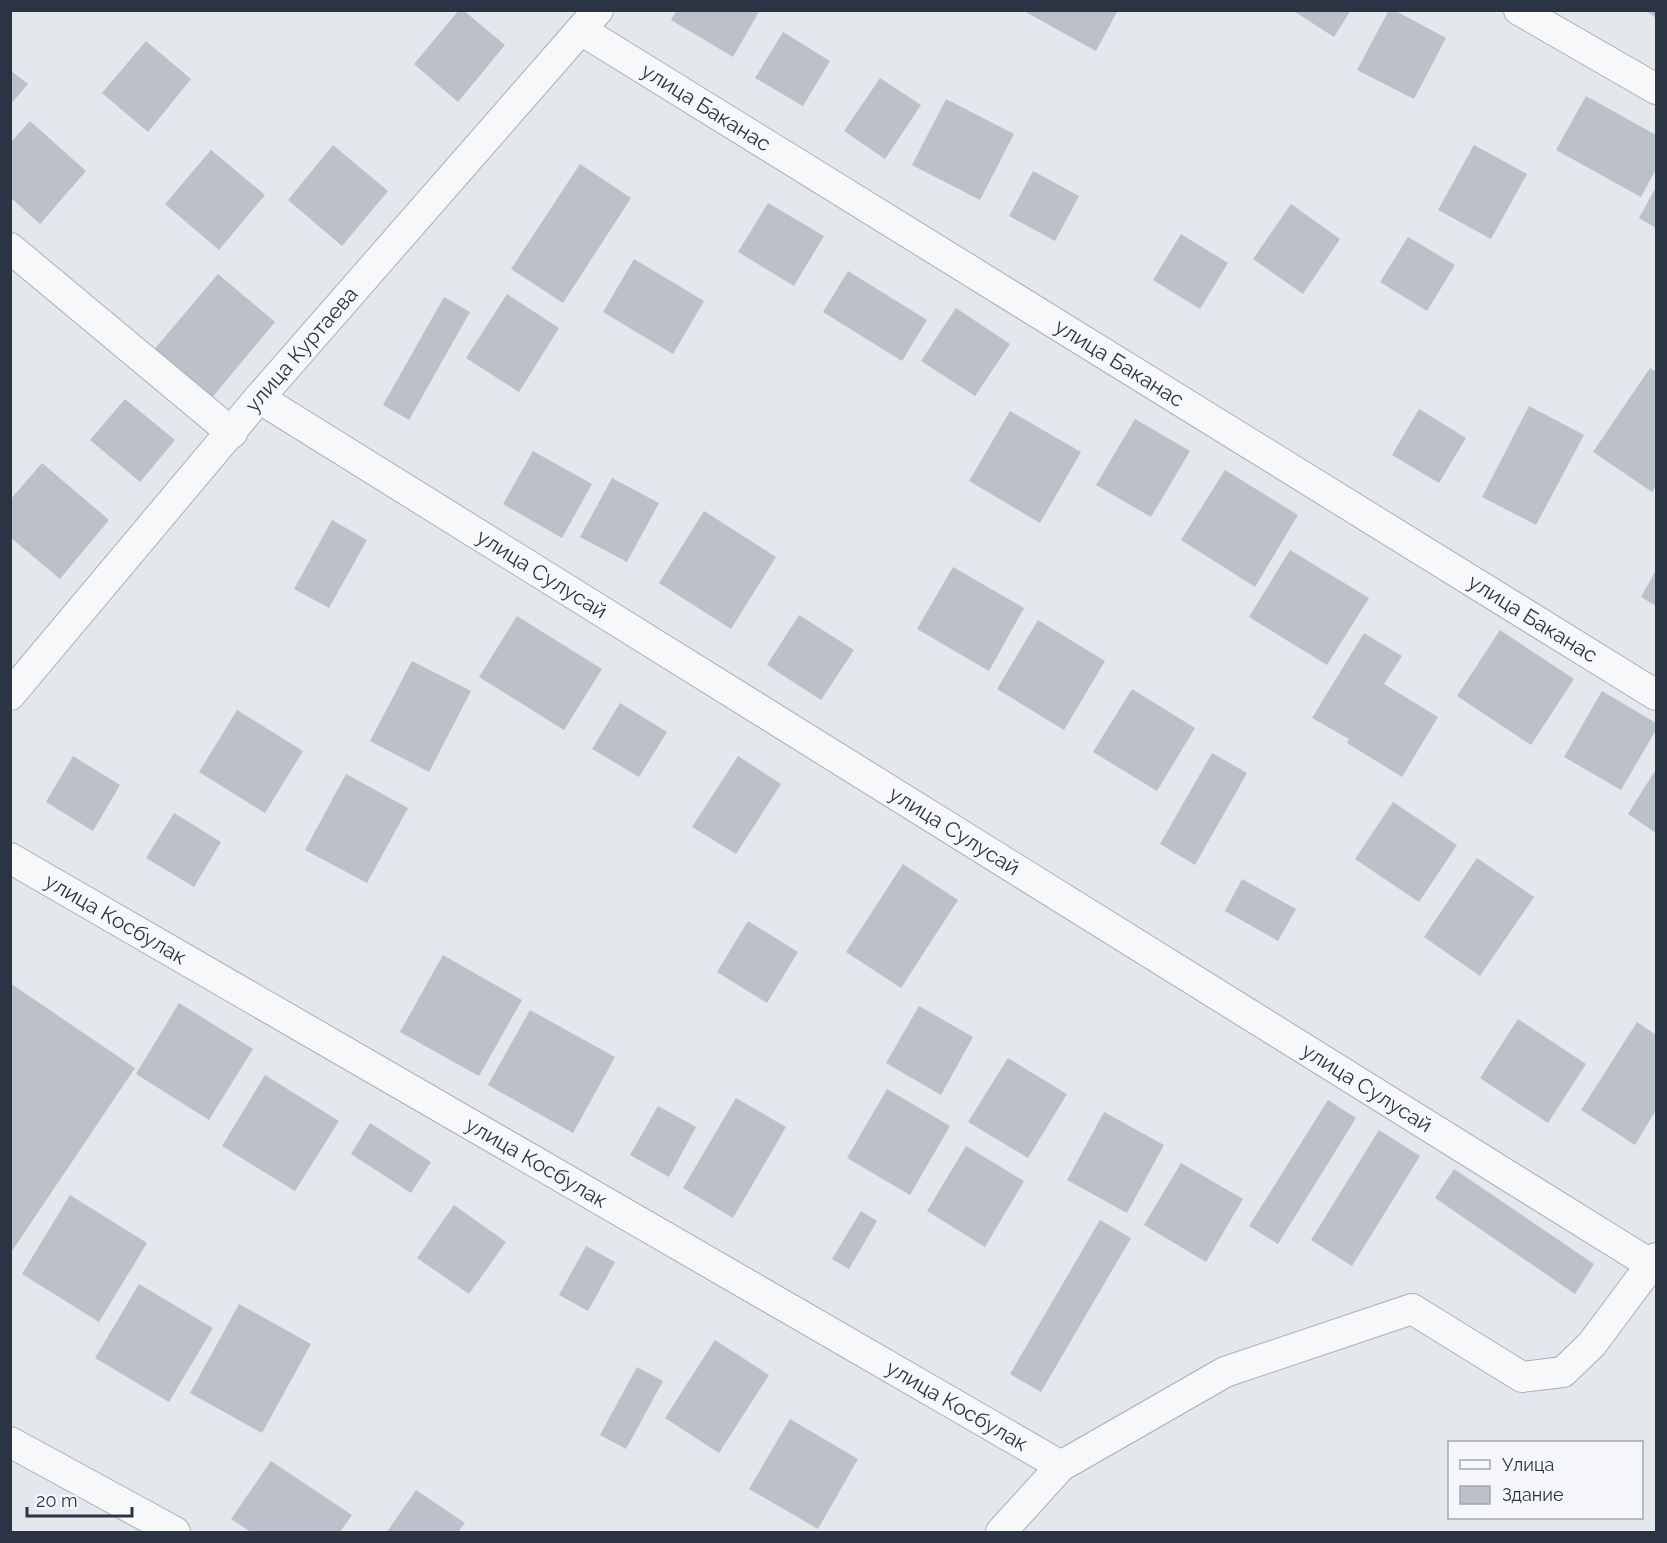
<svg xmlns="http://www.w3.org/2000/svg" width="1667" height="1543" font-family="Raleway,sans-serif">
  <style>
    .building { fill: #bbc0ca }
    .lines { fill: none; stroke-linecap: round; stroke-linejoin: round }
    .street-casing { stroke: #a9aeb7; stroke-width: 32 }
    .street { stroke: #f7f8fa; stroke-width: 30 }
    .labels { text-anchor: middle; stroke-width: 4.5; stroke-linejoin: round; paint-order: stroke }
    .street-label { font-size: 21px; fill: #2b3445; stroke: #f4f6f9 }
  </style>
  <rect width="100%" height="100%" fill="#e4e7ec"/>
  <path class="building" d="M459 10H463L505 45 458 102 414 64Z
    M677 10H760L733 57 671 20Z
    M1022 10H1118L1096 51Z
    M1292 10H1351L1334 37Z
    M1389 10H1394L1446 38 1414 99 1357 70Z
    M1645 10H1656V18Z
    M783 32 830 61 803 106 755 78Z
    M146 41 191 79 148 132 102 93Z
    M10 70 28 84 10 105Z
    M880 78 921 105 885 159 844 131Z
    M1586 96 1656 135V169L1641 197 1556 150Z
    M946 99 1014 134 980 200 912 165Z
    M30 121 86 171 40 224 10 197V143Z
    M333 145 388 191 342 246 288 200Z
    M1474 145 1527 174 1491 239 1438 210Z
    M211 150 265 195 219 250 165 204Z
    M580 164 631 198 563 303 511 269Z
    M1033 171 1079 196 1055 241 1009 216Z
    M1656 187V228L1639 218Z
    M768 203 824 236 794 286 738 252Z
    M1291 204 1340 239 1303 294 1253 259Z
    M1181 234 1228 263 1200 309 1153 280Z
    M1408 237 1455 265 1427 311 1380 282Z
    M634 259 704 301 673 354 603 312Z
    M848 271 927 320 902 361 823 312Z
    M218 274 275 322 210 400 152 352Z
    M507 294 559 328 519 392 466 358Z
    M444 297 470 312 409 420 383 405Z
    M956 308 1010 344 975 396 921 361Z
    M1650 368 1656 372V485L1652 492 1593 452Z
    M125 399 175 440 140 482 90 440Z
    M1529 406 1584 435 1536 525 1482 497Z
    M1419 409 1466 438 1439 483 1392 455Z
    M1010 411 1081 452 1040 523 969 481Z
    M1135 419 1190 451 1151 517 1096 485Z
    M533 451 592 484 562 538 503 504Z
    M42 463 109 520 60 579 10 537V500Z
    M1225 470 1298 515 1255 587 1181 540Z
    M612 478 659 503 627 562 580 537Z
    M704 511 776 557 731 629 659 583Z
    M332 520 367 540 329 608 294 589Z
    M1290 550 1369 598 1327 665 1249 617Z
    M953 567 1024 608 989 671 917 629Z
    M1656 570V606L1641 597Z
    M799 615 854 650 821 700 767 665Z
    M517 616 602 669 564 730 479 677Z
    M1038 620 1105 661 1064 730 997 689Z
    M1500 630 1574 679 1531 745 1457 696Z
    M1364 633 1402 656 1384 684 1438 717 1402 777 1347 743 1349 739 1312 718Z
    M412 661 471 691 429 772 370 741Z
    M1132 689 1195 728 1157 791 1093 752Z
    M1602 691 1656 723V730L1621 790 1564 757Z
    M620 703 667 732 639 777 592 749Z
    M237 710 303 751 265 813 199 772Z
    M1212 753 1247 773 1195 865 1160 844Z
    M73 756 120 785 93 831 46 802Z
    M738 756 781 784 736 854 692 827Z
    M1656 769V833L1628 814Z
    M346 774 408 808 367 883 305 850Z
    M1393 802 1457 845 1419 902 1355 859Z
    M174 813 221 842 194 887 146 858Z
    M1477 858 1534 897 1480 976 1424 937Z
    M903 864 958 900 901 988 846 952Z
    M1242 879 1296 909 1278 941 1225 911Z
    M748 921 798 952 767 1003 717 972Z
    M443 955 522 1000 479 1076 400 1032Z
    M10 983 135 1068 10 1254Z
    M179 1003 253 1049 209 1120 136 1074Z
    M919 1006 973 1037 941 1095 886 1063Z
    M530 1010 615 1057 573 1133 488 1085Z
    M1518 1019 1586 1064 1548 1123 1480 1078Z
    M1637 1022 1656 1035V1110L1635 1145 1581 1110Z
    M1008 1058 1067 1094 1028 1158 968 1122Z
    M265 1075 339 1121 295 1191 222 1146Z
    M887 1089 950 1126 910 1195 847 1158Z
    M736 1098 786 1127 733 1218 683 1188Z
    M1328 1100 1356 1118 1278 1244 1249 1226Z
    M658 1106 696 1127 669 1177 630 1155Z
    M1104 1112 1164 1145 1127 1213 1067 1180Z
    M370 1123 431 1162 411 1193 351 1154Z
    M1379 1130 1420 1156 1352 1266 1311 1240Z
    M966 1146 1024 1181 985 1247 927 1211Z
    M1181 1163 1243 1199 1206 1262 1144 1225Z
    M1454 1169 1594 1264 1575 1294 1435 1198Z
    M70 1195 147 1243 99 1322 22 1274Z
    M454 1205 506 1242 469 1294 417 1258Z
    M861 1211 877 1221 849 1269 832 1259Z
    M1100 1220 1131 1238 1041 1392 1010 1374Z
    M586 1246 615 1262 588 1311 559 1295Z
    M139 1284 213 1328 169 1402 95 1358Z
    M239 1304 311 1344 262 1433 190 1393Z
    M715 1340 769 1375 719 1453 665 1418Z
    M637 1367 663 1381 626 1449 600 1435Z
    M790 1419 858 1459 818 1529 749 1489Z
    M271 1461 352 1515 340 1532H251L231 1519Z
    M416 1490 465 1523 458 1532H387Z"/>
  <g class="lines">
    <g class="street-casing">
      <g id="street">
        <path d="M1519 10 1656 89"/>
        <path id="s1" d="M581 30 1656 695"/>
        <path d="M10 248 232 433"/>
        <path id="s2" d="M259 398 1650 1264"/>
        <path id="s3" d="M10 695 259 398 598 10"/>
        <path id="s4" d="M10 858 1061 1466"/>
        <path d="M10 1442 175 1532"/>
        <path d="M1001 1532 1061 1466 1225 1372 1412 1309 1522 1377 1563 1372 1592 1344 1656 1258"/>
      </g>
    </g>
    <use href="#street" class="street"/>
  </g>
  <g class="labels">
    <g class="street-label">
      <text dy="7" stroke="none"><textPath href="#s1" startOffset="147">улица Баканас</textPath></text>
      <text dy="7" stroke="none"><textPath href="#s3" startOffset="452">улица Куртаева</textPath></text>
      <text dy="7" stroke="none"><textPath href="#s1" startOffset="633">улица Баканас</textPath></text>
      <text dy="7" stroke="none"><textPath href="#s2" startOffset="333">улица Сулусай</textPath></text>
      <text dy="7" stroke="none"><textPath href="#s1" startOffset="1119">улица Баканас</textPath></text>
      <text dy="7" stroke="none"><textPath href="#s2" startOffset="819">улица Сулусай</textPath></text>
      <text dy="7" stroke="none"><textPath href="#s4" startOffset="122">улица Косбулак</textPath></text>
      <text dy="7" stroke="none"><textPath href="#s2" startOffset="1305">улица Сулусай</textPath></text>
      <text dy="7" stroke="none"><textPath href="#s4" startOffset="608">улица Косбулак</textPath></text>
      <text dy="7" stroke="none"><textPath href="#s4" startOffset="1094">улица Косбулак</textPath></text>
    </g>
  </g>
  <rect width="1667" height="1543" fill="none" stroke="#2b3445" stroke-width="24"/>
  <rect x="1448" y="1441" width="195" height="78" fill="#f4f6f9" stroke="#a4a8b1" stroke-width="1.5"/>
  <rect x="1460" y="1460" width="30" height="9" fill="#f7f8fa" stroke="#a4a8b1" stroke-width="1.5"/>
  <text x="1502" y="1471" font-size="18" fill="#2b3445">Улица</text>
  <rect x="1460" y="1486" width="30" height="18" fill="#bbc0ca" stroke="#a4a8b1" stroke-width="1.5"/>
  <text x="1502" y="1501" font-size="18" fill="#2b3445">Здание</text>
  <path d="M27 1507v9h105v-9" fill="none" stroke="#2b3445" stroke-width="3"/>
  <text x="36" y="1507" font-size="18" fill="#2b3445" stroke="#f4f6f9" stroke-width="4.5" paint-order="stroke">20 m</text>
</svg>
